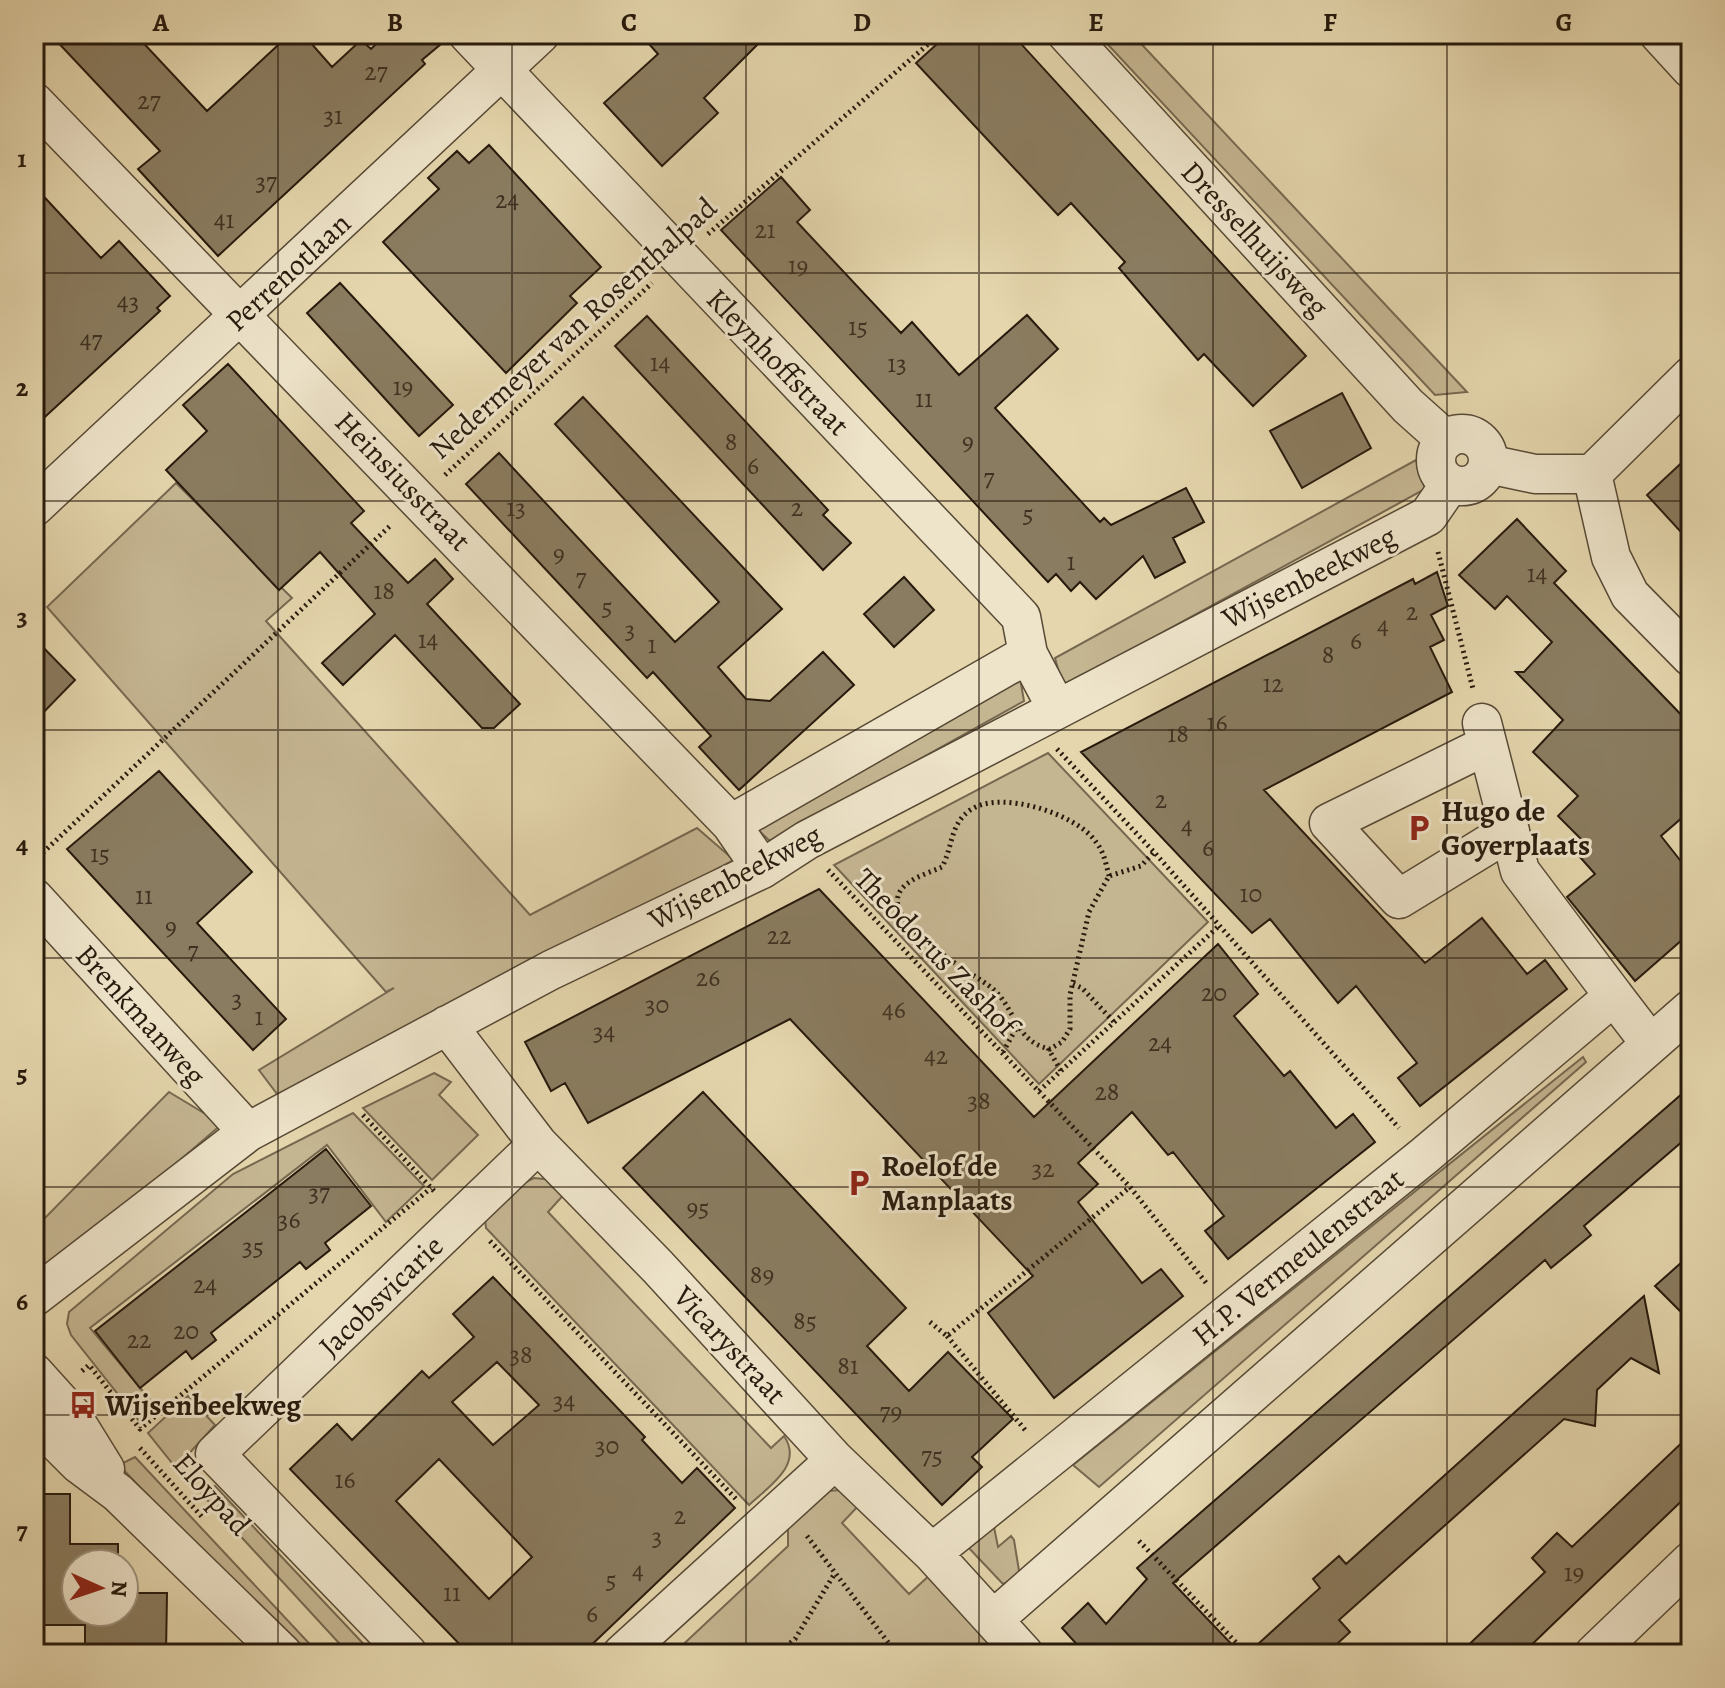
<svg xmlns="http://www.w3.org/2000/svg" width="1725" height="1688" font-family="Alegreya,serif">
  <style>
    .green { fill: #c5b692; stroke: #766850; stroke-width: 2 }
    .building { fill: #8a7c60; stroke: #271a0d; stroke-width: 2; fill-rule: evenodd }
    .lines { fill: none; stroke-linecap: round; stroke-linejoin: round }
    .minor-casing { stroke: #564935; stroke-width: 41 }
    .path { stroke: #271a0d; stroke-width: 5; stroke-dasharray: 2 4; stroke-linecap: butt }
    .minor { stroke: #eee4ca; stroke-width: 38 }
    .grid { fill: none; stroke: #271a0d; stroke-width: 2; stroke-opacity: 0.55 }
    .labels { text-anchor: middle; stroke-width: 6; stroke-linejoin: round; paint-order: stroke }
    .number-label { font-size: 26px; fill: #403222 }
    .street-label { font-size: 30px; fill: #271a0d; stroke: #eee4ca }
    .poi-label { font-size: 30px; font-weight: bold; fill: #271a0d; stroke: #eee4ca; text-anchor: start }
    .neatline { fill: none; stroke: #271a0d; stroke-width: 3 }
    .grid-label { font-size: 26px; text-anchor: middle; font-weight: bold; fill: #271a0d }
  </style>
  <rect width="100%" height="100%" fill="#e5d6ad"/>
  <filter id="stains"><feTurbulence type="fractalNoise" baseFrequency=".0025" numOctaves="4"/><feColorMatrix values="0 0 0 0 .2 0 0 0 0 .09 0 0 0 0 .02 0 0 0 .5 -.17"/></filter>
  <radialGradient id="worn" r=".72"><stop offset=".6" stop-color="#630" stop-opacity="0"/><stop offset="1" stop-color="#630" stop-opacity=".3"/></radialGradient>
  <path class="green" d="M1098 34H1132L1467 392 1435 395Z
    M1416 460 1425 489 1063 687 1055 658Z
    M176 483 292 598 266 621 530 915 697 828 734 860 280 1098 259 1070 394 988 386 992 47 607Z
    M1020 678 1024 701 771 842 755 827Z
    M1048 753 1208 922 1039 1084 834 865Z
    M1583 1057 1586 1062 1099 1487 1073 1465Z
    M434 1073 451 1082 439 1095 478 1135 432 1180 363 1108Z
    M169 1092 222 1124 79 1247 34 1279V1222L45 1218Z
    M353 1113 424 1186 386 1222 327 1145 90 1328 157 1408 140 1422 71 1335 67 1324 69 1312 233 1174Z
    M534 1178 554 1180 568 1190 548 1212 771 1448 784 1436C804 1465 768 1487 749 1505L486 1228 485 1219 521 1184Z
    M188 1396 215 1425 176 1468 148 1433Z
    M135 1457 319 1654H296L119 1465Z
    M215 1486 373 1654H349L199 1491Z
    M841 1490 862 1502 842 1523 909 1594 931 1574 994 1642 982 1654H673L788 1546V1523L828 1491Z
    M991 1512 998 1547 1011 1536 1014 1540 1020 1577 1003 1584 965 1544Z"/>
  <path class="building" d="M50 34H135L207 111 290 34H303L332 67 361 40 371 49 387 34H447V39L422 60 425 64 218 256 138 169 160 151Z
    M640 34H768L704 98 718 113 662 166 604 103 658 54Z
    M948 34H1012L1306 356 1253 406 1204 354 1198 360 1119 268 1125 262 1071 203 1058 215 916 63Z
    M489 145 601 267 570 296 577 303 506 373 383 242 439 189 428 178 457 151 469 163Z
    M781 177 810 210 797 222 901 333 912 322 959 375 1027 315 1058 349 995 408 1100 522 1104 518 1111 525 1186 488 1204 522 1173 538 1185 562 1155 578 1143 556 1096 599 1080 582 1071 591 1056 574 1048 582 721 230Z
    M34 186 101 258 119 241 170 296 157 308 160 311 34 427Z
    M340 283 453 405 419 436 307 313Z
    M647 316 828 510 823 515 851 543 823 570 615 346Z
    M228 364 364 511 351 523 408 583 435 559 453 579 427 604 520 704 494 728H482L395 635 343 685 322 663 375 614 320 552 279 590 166 470 207 431 183 405Z
    M1342 393 1371 448 1302 488 1270 431Z
    M583 397 782 609 718 667 746 699 770 701 823 652 854 685 739 790 699 747 711 736 653 672 647 678 466 484 499 453 675 642 719 602 555 424Z
    M1691 454V543L1647 495Z
    M1517 519 1566 571 1554 583 1691 725V810L1661 836 1691 874V932L1635 981 1567 897 1595 874 1572 848 1581 839 1558 816 1578 796 1533 752 1563 720 1516 672H1524L1552 642 1507 596 1495 609 1459 575Z
    M1437 572 1448 606 1431 615 1444 640 1430 647 1452 692 1264 790 1425 963 1482 918 1527 974 1545 960 1567 989 1420 1106 1398 1078 1417 1063 1356 986 1338 1003 1270 919 1252 933 1081 752 1413 579 1415 584Z
    M904 577 934 610 894 647 864 614Z
    M34 638 75 680 34 722Z
    M159 771 252 872 197 923 286 1019 253 1050 67 849Z
    M819 889 1034 1117 1218 944 1258 994 1234 1016 1284 1076 1290 1071 1336 1128 1353 1114 1375 1142 1228 1259 1205 1231 1224 1216 1173 1152 1168 1155 1132 1112 1078 1163 1098 1184 1078 1202 1142 1283 1161 1269 1183 1296 1054 1398 988 1313 1033 1276 790 1019 588 1123 565 1083 551 1091 525 1042Z
    M1691 1086V1134L1584 1226 1591 1235 1551 1268 1545 1260 1173 1583 1241 1654H1079L1082 1650 1062 1628 1088 1603 1106 1624 1147 1579 1137 1568Z
    M703 1092 906 1308 867 1346 909 1391 948 1352 1013 1419 972 1457 982 1467 942 1505 623 1168Z
    M326 1149 371 1206 325 1243 330 1250 306 1269 300 1262 211 1333 216 1340 192 1359 186 1351 140 1388 95 1331Z
    M1691 1254V1322L1655 1286Z
    M493 1277 645 1437 642 1440 682 1483 697 1468 735 1508 582 1654H469L290 1469 337 1424 352 1440 422 1371 429 1378 474 1337 453 1314ZM497 1362 539 1405 493 1445 452 1402ZM439 1459 532 1557 489 1599 396 1501Z
    M1644 1296 1659 1373 1631 1358 1597 1390 1595 1426 1564 1419 1339 1620 1350 1632 1338 1643 1337 1654H1247L1320 1588 1313 1579 1339 1556 1346 1564Z
    M1691 1434V1492L1550 1627 1522 1654H1459L1545 1572 1532 1558 1557 1533 1572 1547Z
    M34 1494H70V1544H118V1564H76V1612H124V1593H167L166 1654H85V1625H36Z"/>
  <g class="lines">
    <g class="minor-casing">
      <path id="minor" d="M468 34 1021 617 1028 654 1057 709
        M1067 34 1408 406 1446 440
        M1659 34 1691 69
        M34 102 731 824 762 869
        M1691 376 1592 474 1611 557 1630 595 1691 657
        M1436 460a26 26 0 1 1 52 0a26 26 0 1 1-52 0Z
        M1488 464 1535 474H1592
        M34 507 540 34
        M1482 723 1520 871 1614 996
        M1487 745 1329 823 1399 899 1510 831
        M731 824 1028 654
        M34 898 248 1132
        M447 1025 538 1144 658 1267 835 1460 932 1553 1024 1654
        M34 1297 248 1132 551 970 762 869 807 840 1428 516 1450 484
        M34 1373 71 1414 105 1469
        M34 1419 79 1464 118 1493 283 1654
        M932 1553 1424 1156 1614 996 1650 1043
        M993 1620 1691 1009
        M408 1654 215 1454 538 1144
        M622 1654 835 1460
        M1594 1654 1691 1561"/>
    </g>
    <path class="path" d="M708 234 940 34
      M445 475 652 283
      M1438 552 1473 689
      M1057 749 1154 852 1399 1128
      M34 861 391 525
      M828 870 1130 1187 1207 1284
      M1109 876C1106 864 1104 852 1096 842 1077 814 1002 790 972 809 950 822 953 847 942 867 931 872 917 876 908 883 863 916 975 973 993 989 1016 1009 1015 1042 1050 1049L1062 1042 1070 1029V995L1089 912 1109 876 1141 866 1154 852
      M1073 984 1082 988 1114 1022
      M1048 1048 1061 1071
      M1003 1052 1017 1027
      M1039 1091 1220 925
      M363 1115 435 1192
      M490 1241 737 1500
      M930 1322 947 1336 1130 1187
      M947 1336 1026 1431
      M82 1371 89 1365 140 1429 431 1188
      M140 1448 203 1518
      M807 1536 897 1654
      M1139 1541 1247 1654
      M776 1654 795 1639 835 1573"/>
    <use href="#minor" class="minor"/>
  </g>
  <path class="grid" d="M278 34V1654M512 34V1654M746 34V1654M979 34V1654M1213 34V1654M1447 34V1654M34 273H1691M34 501H1691M34 730H1691M34 958H1691M34 1187H1691M34 1415H1691"/>
  <defs>
    <g id="parking-bare" transform="scale(2.16)"><path d="M-3.5-5.5H1a3.5 3.5 0 0 1 0 7H-1V5.5H-3.5ZM-1-3.4V-.6H.8a1.4 1.4 0 0 0 0-2.8Z" fill="#8f2418" stroke="#eee4ca" stroke-width="2.5" paint-order="stroke"/></g>
    <g id="bus-bare" transform="scale(2.16)"><path d="M-5-6H5V4H4V6H2V4H-2V6H-4V4H-5ZM-3.5-4V0h7V-4ZM-3.5 1.2v1.5H-2V1.2ZM2 1.2v1.5H3.5V1.2Z" fill="#8f2418" stroke="#eee4ca" stroke-width="2.5" paint-order="stroke"/></g>
  </defs>
  <g fill-rule="evenodd">
    <use href="#parking-bare" x="1419" y="828"/>
    <use href="#parking-bare" x="859" y="1183"/>
    <use href="#bus-bare" x="83" y="1405"/>
  </g>
  <g class="labels">
    <g class="number-label">
      <text x="376" y="80">27</text>
      <text x="149" y="109">27</text>
      <text x="333" y="124">31</text>
      <text x="266" y="190">37</text>
      <text x="507" y="208">24</text>
      <text x="224" y="228">41</text>
      <text x="765" y="238">21</text>
      <text x="798" y="274">19</text>
      <text x="128" y="310">43</text>
      <text x="858" y="335">15</text>
      <text x="91" y="348">47</text>
      <text x="660" y="371">14</text>
      <text x="897" y="372">13</text>
      <text x="403" y="395">19</text>
      <text x="924" y="407">11</text>
      <text x="731" y="450">8</text>
      <text x="968" y="450">9</text>
      <text x="753" y="474">6</text>
      <text x="989" y="486">7</text>
      <text x="516" y="516">13</text>
      <text x="797" y="516">2</text>
      <text x="1028" y="522">5</text>
      <text x="559" y="562">9</text>
      <text x="1071" y="570">1</text>
      <text x="1537" y="582">14</text>
      <text x="581" y="586">7</text>
      <text x="384" y="599">18</text>
      <text x="607" y="615">5</text>
      <text x="1412" y="620">2</text>
      <text x="1383" y="634">4</text>
      <text x="630" y="638">3</text>
      <text x="428" y="648">14</text>
      <text x="1356" y="649">6</text>
      <text x="652" y="653">1</text>
      <text x="1328" y="663">8</text>
      <text x="1273" y="692">12</text>
      <text x="1217" y="731">16</text>
      <text x="1178" y="742">18</text>
      <text x="1161" y="808">2</text>
      <text x="1187" y="834">4</text>
      <text x="1208" y="856">6</text>
      <text x="100" y="862">15</text>
      <text x="1251" y="902">10</text>
      <text x="144" y="904">11</text>
      <text x="171" y="935">9</text>
      <text x="779" y="944">22</text>
      <text x="193" y="959">7</text>
      <text x="708" y="986">26</text>
      <text x="1214" y="1001">20</text>
      <text x="237" y="1007">3</text>
      <text x="657" y="1013">30</text>
      <text x="894" y="1018">46</text>
      <text x="259" y="1025">1</text>
      <text x="604" y="1040">34</text>
      <text x="1160" y="1051">24</text>
      <text x="936" y="1064">42</text>
      <text x="1107" y="1100">28</text>
      <text x="979" y="1109">38</text>
      <text x="1043" y="1177">32</text>
      <text x="319" y="1201">37</text>
      <text x="698" y="1216">95</text>
      <text x="289" y="1228">36</text>
      <text x="253" y="1255">35</text>
      <text x="762" y="1283">89</text>
      <text x="205" y="1293">24</text>
      <text x="805" y="1329">85</text>
      <text x="186" y="1339">20</text>
      <text x="139" y="1348">22</text>
      <text x="521" y="1363">38</text>
      <text x="848" y="1374">81</text>
      <text x="564" y="1409">34</text>
      <text x="891" y="1420">79</text>
      <text x="607" y="1454">30</text>
      <text x="932" y="1464">75</text>
      <text x="345" y="1488">16</text>
      <text x="680" y="1524">2</text>
      <text x="657" y="1545">3</text>
      <text x="638" y="1579">4</text>
      <text x="1574" y="1581">19</text>
      <text x="611" y="1588">5</text>
      <text x="452" y="1601">11</text>
      <text x="592" y="1622">6</text>
    </g>
    <g class="street-label">
      <text transform="translate(1255 239) rotate(47)" y="10">Dresselhuijsweg</text>
      <text transform="translate(288 272) rotate(-43)" y="10">Perrenotlaan</text>
      <text transform="translate(573 328) rotate(-42)" y="10">Nedermeyer van Rosenthalpad</text>
      <text transform="translate(778 362) rotate(46)" y="10">Kleynhoffstraat</text>
      <text transform="translate(403 481) rotate(46)" y="10">Heinsiusstraat</text>
      <text transform="translate(1309 577) rotate(-27)" y="10">Wijsenbeekweg</text>
      <text transform="translate(735 877) rotate(-28)" y="10">Wijsenbeekweg</text>
      <text transform="translate(936 952) rotate(46)" y="10">Theodorus Zashof</text>
      <text transform="translate(141 1015) rotate(48)" y="10">Brenkmanweg</text>
      <text transform="translate(1298 1257) rotate(-39)" y="10">H.P. Vermeulenstraat</text>
      <text transform="translate(381 1296) rotate(-44)" y="10">Jacobsvicarie</text>
      <text transform="translate(730 1345) rotate(47)" y="10">Vicarystraat</text>
      <text transform="translate(212 1494) rotate(48)" y="10">Eloypad</text>
    </g>
    <g class="poi-label">
      <text x="1441" y="821">Hugo de<tspan x="1441" dy="34">Goyerplaats</tspan></text>
      <text x="881" y="1176">Roelof de<tspan x="881" dy="34">Manplaats</tspan></text>
      <text x="105" y="1415">Wijsenbeekweg</text>
    </g>
  </g>
  <rect width="1725" height="1688" fill="none" stroke="#e5d6ad" stroke-width="88"/>
  <g transform="translate(100 1588) rotate(93)"><circle r="38" fill="#eee4ca" stroke="#9e937e" stroke-width="2"/>
  <path d="M0-6L14 30L0 20L-14 30Z" fill="#8f2418"/>
  <text y="-12" font-size="22" font-weight="bold" text-anchor="middle" fill="#271a0d">N</text>
  </g>
  <rect x="44" y="44" width="1637" height="1600" class="neatline"/>
  <g class="grid-label">
    <text x="161" y="31">A</text>
    <text x="395" y="31">B</text>
    <text x="629" y="31">C</text>
    <text x="862" y="31">D</text>
    <text x="1096" y="31">E</text>
    <text x="1330" y="31">F</text>
    <text x="1564" y="31">G</text>
    <text x="22" y="167">1</text>
    <text x="22" y="396">2</text>
    <text x="22" y="625">3</text>
    <text x="22" y="853">4</text>
    <text x="22" y="1082">5</text>
    <text x="22" y="1310">6</text>
    <text x="22" y="1539">7</text>
  </g>
  <rect width="100%" height="100%" filter="url(#stains)"/>
  <rect width="100%" height="100%" fill="url(#worn)"/>
</svg>
